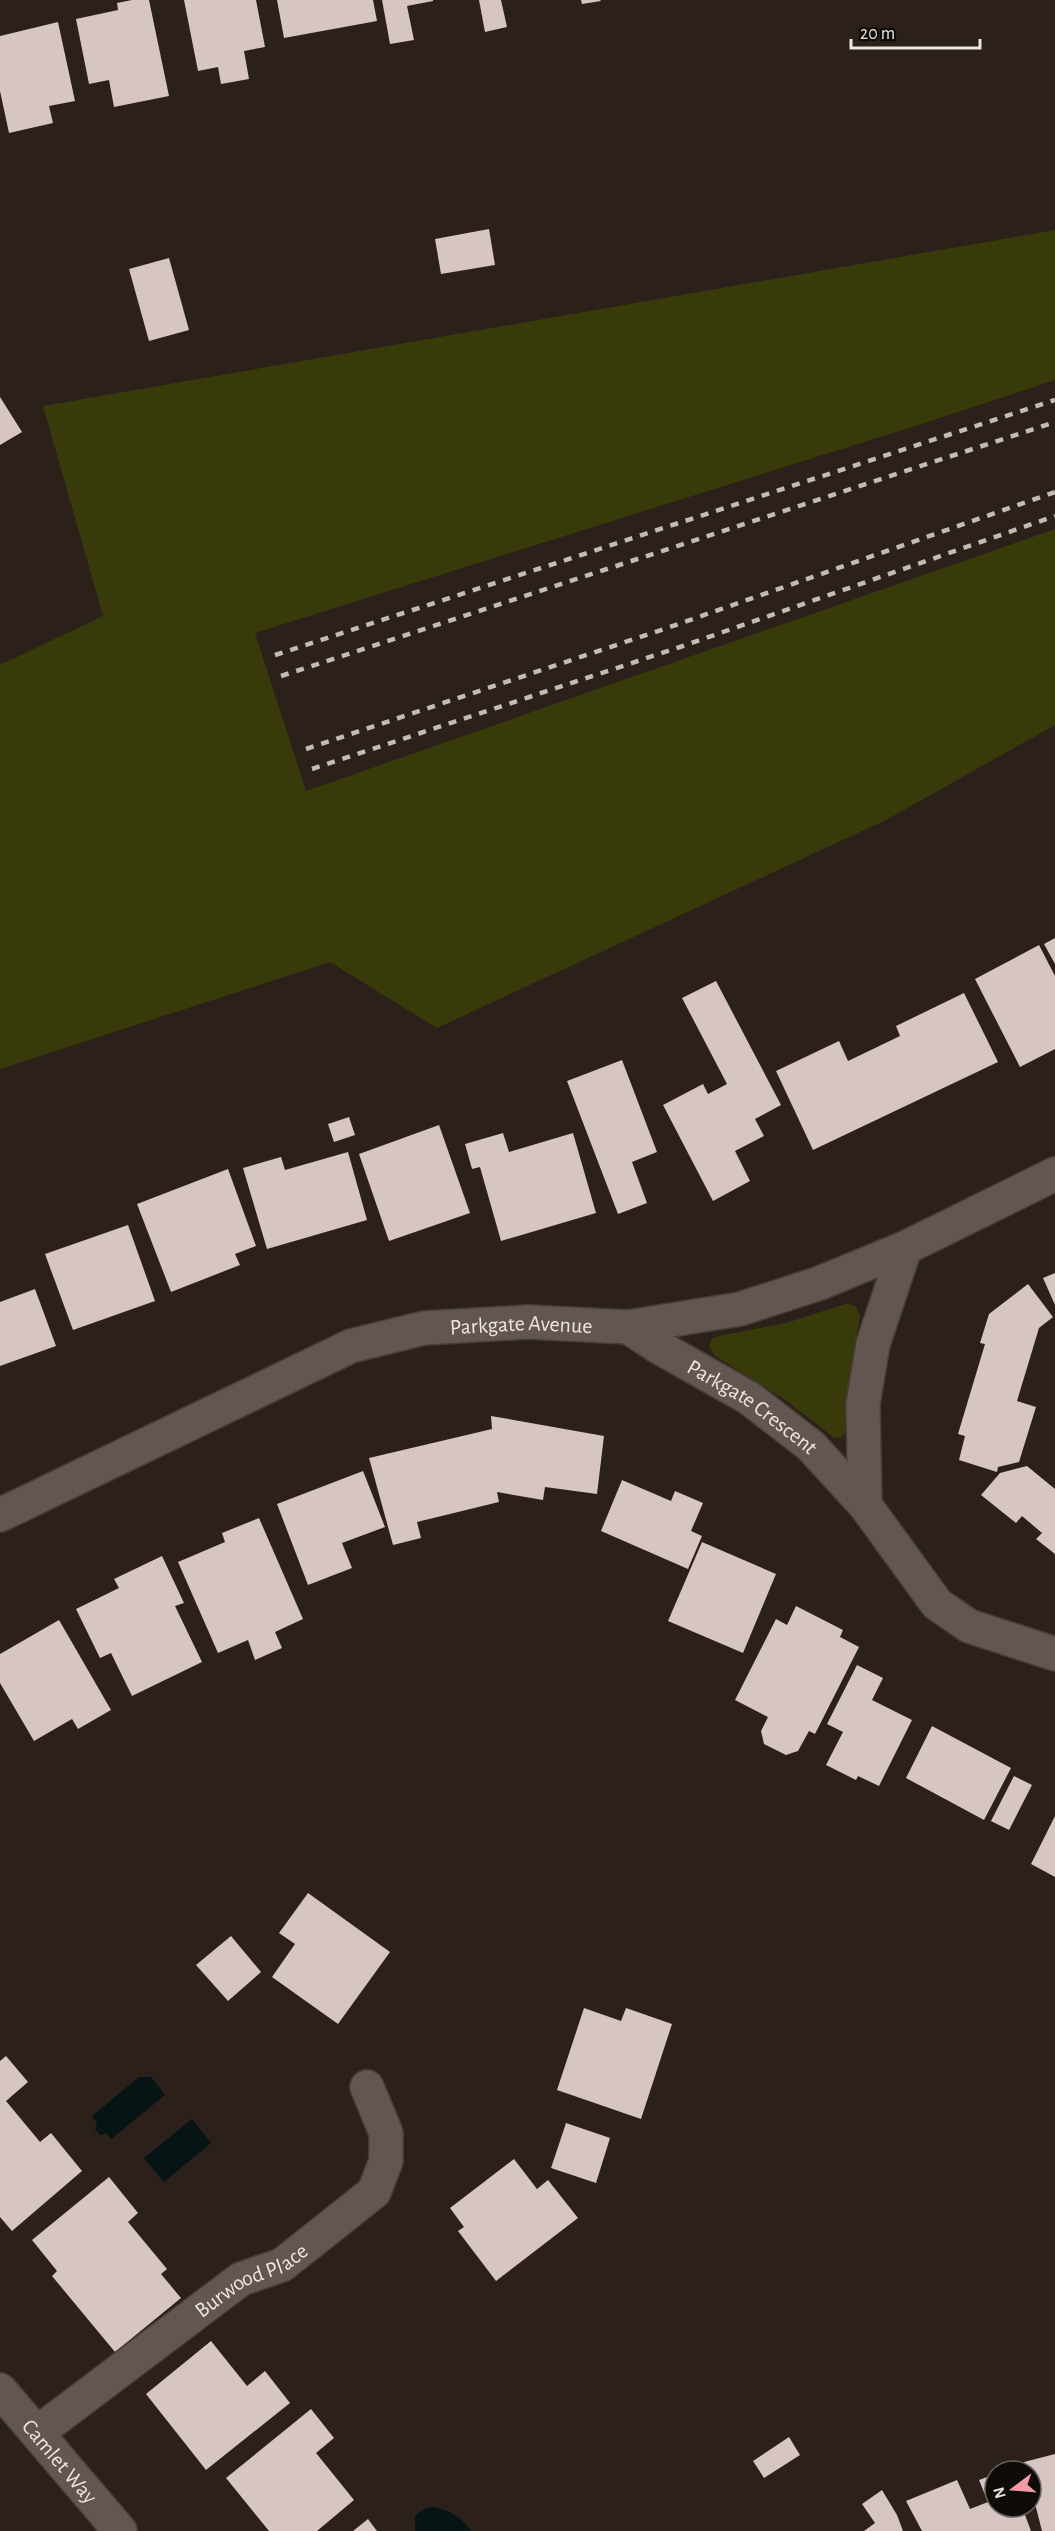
<svg xmlns="http://www.w3.org/2000/svg" width="1055" height="2531" font-family="'Alegreya Sans',sans-serif">
  <style>
    .green { fill: #393a0a }
    .water { fill: #061416 }
    .building { fill: #d6c5c2 }
    .lines { fill: none; stroke-linecap: round; stroke-linejoin: round }
    .minor-casing { stroke: #473e3a; stroke-width: 36 }
    .minor { stroke: #635650; stroke-width: 33 }
    .rail { stroke: #c3bbb6; stroke-width: 4.5; stroke-dasharray: 8 8; stroke-linecap: butt }
    .labels { text-anchor: middle; stroke-width: 6; stroke-linejoin: round; paint-order: stroke }
    .street-label { font-size: 22px; fill: #ece5e1; stroke: #0f0b08 }
  </style>
  <rect width="100%" height="100%" fill="#2b201a"/>
  <path class="green" d="M1055 230V380L928 422 255 633 306 791 1055 529V725L886 820 437 1028 330 962 0 1069V665L103 616 43 406Z
    M848 1303 856 1307 860 1316 851 1368 847 1431 840 1438 833 1437 784 1399 714 1355 709 1345 712 1339 718 1336 786 1323Z"/>
  <path class="water" d="M139 2077H151L165 2095 111 2139 106 2133 100 2135 95 2129 97 2122 92 2116Z
    M192 2119 211 2143 164 2182 144 2158Z
    M433 2507C449 2510 462 2517 471 2531H415V2515L426 2508Z"/>
  <path class="building" d="M132 0H149L169 96 114 107 109 80 89 84 76 19 118 10 117 3Z
    M184 0H256L265 47 244 51 249 79 221 84 218 67 198 71Z
    M277 0H373L377 21 284 38Z
    M382 0H433V1L407 6 414 40 390 44Z
    M479 0H501L507 27 485 32Z
    M581 0H600L601 1 582 4Z
    M58 22 75 101 49 106 53 123 9 133 0 91V36Z
    M489 229 495 265 441 274 435 239Z
    M169 258 189 330 149 341 129 269Z
    M0 397 22 432 0 445Z
    M1055 938V964L1044 944Z
    M1039 945 1055 976V1049L1020 1067 975 979Z
    M716 981 781 1105 755 1119 764 1136 735 1151 750 1181 713 1201 663 1105 703 1084 708 1094 727 1084 682 998Z
    M964 993 998 1062 813 1150 776 1071 839 1041 848 1061 900 1036 896 1026Z
    M622 1060 657 1152 632 1162 647 1203 618 1214 567 1081Z
    M349 1117 355 1135 334 1142 328 1124Z
    M439 1125 470 1213 389 1241 359 1154Z
    M503 1133 509 1152 573 1133 596 1213 501 1241 480 1167 472 1169 465 1144Z
    M348 1152 367 1220 267 1249 243 1168 281 1157 285 1170Z
    M228 1169 256 1246 235 1254 240 1265 171 1292 137 1204Z
    M128 1225 155 1301 73 1330 45 1254Z
    M1055 1273V1305L1043 1278Z
    M1028 1284 1053 1317 1039 1328 1017 1401 1036 1407 1019 1462 998 1467 997 1472 959 1460 965 1436 958 1434 985 1344 980 1343 989 1314Z
    M35 1289 56 1346 0 1366V1302Z
    M491 1416 604 1436 597 1494 545 1487 543 1500 497 1492 499 1502 417 1522 421 1538 393 1545 369 1458 492 1429Z
    M1027 1466 1055 1489V1554L1036 1539 1042 1533 1022 1516 1016 1523 981 1495 1000 1473Z
    M363 1471 385 1527 342 1543 352 1568 308 1585 277 1504Z
    M622 1480 671 1501 675 1491 703 1503 691 1531 702 1536 688 1569 601 1531Z
    M259 1518 303 1619 275 1632 282 1648 255 1660 248 1640 218 1653 178 1562 225 1542 222 1533Z
    M702 1542 776 1574 743 1653 668 1621Z
    M162 1556 184 1603 175 1606 202 1662 132 1696 111 1653 100 1658 76 1609 119 1588 114 1579Z
    M796 1606 843 1630 840 1637 859 1647 815 1734 809 1731 798 1751 786 1755 764 1744 761 1731 768 1717 735 1700 776 1619 787 1625Z
    M59 1620 111 1710 78 1729 72 1719 34 1741 0 1683V1654Z
    M857 1665 883 1678 872 1700 912 1720 879 1786 858 1776 856 1780 826 1765 843 1732 827 1724Z
    M932 1726 1011 1768 984 1820 906 1778Z
    M1014 1776 1032 1785 1009 1830 991 1821Z
    M1055 1816V1877L1031 1864Z
    M308 1893 390 1952 338 2024 272 1977 295 1944 279 1933Z
    M231 1936 261 1972 228 2001 196 1965Z
    M584 2008 621 2021 626 2008 672 2024 641 2119 557 2090Z
    M6 2056 28 2082 6 2101 40 2142 51 2133 82 2171 12 2231 0 2217V2061Z
    M566 2123 610 2138 596 2183 551 2168Z
    M514 2159 537 2189 548 2180 578 2218 496 2281 458 2231 464 2227 450 2208Z
    M109 2177 138 2213 128 2222 167 2269 161 2274 181 2298 115 2352 52 2276 57 2271 32 2240Z
    M211 2341 247 2386 265 2371 290 2403 206 2470 146 2394Z
    M311 2409 334 2438 316 2453 354 2500 317 2531H269L226 2478Z
    M789 2437 800 2455 764 2478 753 2461Z
    M1055 2454V2531H1042L1031 2488V2471H1027L1024 2462Z
    M995 2474V2507H1022L1031 2531H922L906 2501 957 2480 970 2509 988 2502 979 2480Z
    M882 2490 897 2515 903 2531H864L875 2523 862 2504Z
    M368 2519 377 2531H353Z"/>
  <g class="lines">
    <g class="minor-casing">
      <g id="minor">
        <path id="s1" d="M628 1327 657 1346 749 1398 811 1446 865 1505 937 1604 969 1626 1055 1654"/>
        <path d="M865 1505 863 1404 873 1344 905 1248"/>
        <path id="s2" d="M0 1515 351 1346 424 1328 528 1322 628 1327 740 1309 820 1283 905 1248 1055 1174"/>
        <path id="s3" d="M0 2390 120 2531"/>
        <path id="s4" d="M37 2433 241 2279 282 2265 374 2192 386 2161V2133L367 2087"/>
      </g>
    </g>
    <use href="#minor" class="minor"/>
    <path class="rail" d="M275 655 1055 400
      M281 676 1055 422
      M306 749 670 627 1055 492
      M312 769 680 647 1055 516"/>
  </g>
  <g class="labels">
    <g class="street-label">
      <text dy="8" stroke="none"><textPath href="#s2" startOffset="562">Parkgate Avenue</textPath></text>
      <text dy="8" stroke="none"><textPath href="#s1" startOffset="148">Parkgate Crescent</textPath></text>
      <text dy="8" stroke="none"><textPath href="#s4" startOffset="264">Burwood Place</textPath></text>
      <text dy="8" stroke="none"><textPath href="#s3" startOffset="93">Camlet Way</textPath></text>
    </g>
  </g>
  <g transform="translate(1013 2489) rotate(254)"><circle r="28" fill="#0f0b08" stroke="#67625f" stroke-width="1.5"/>
  <path d="M0-4.5L10 22L0 15L-10 22Z" fill="#f39aa7"/>
  <text y="-9" font-size="16" font-weight="bold" text-anchor="middle" fill="#ece5e1">N</text>
  </g>
  <path d="M851 39v9h129v-9" fill="none" stroke="#ece5e1" stroke-width="3"/>
  <text x="860" y="39" font-size="18" fill="#ece5e1" stroke="#0f0b08" stroke-width="4.5" paint-order="stroke">20 m</text>
</svg>
